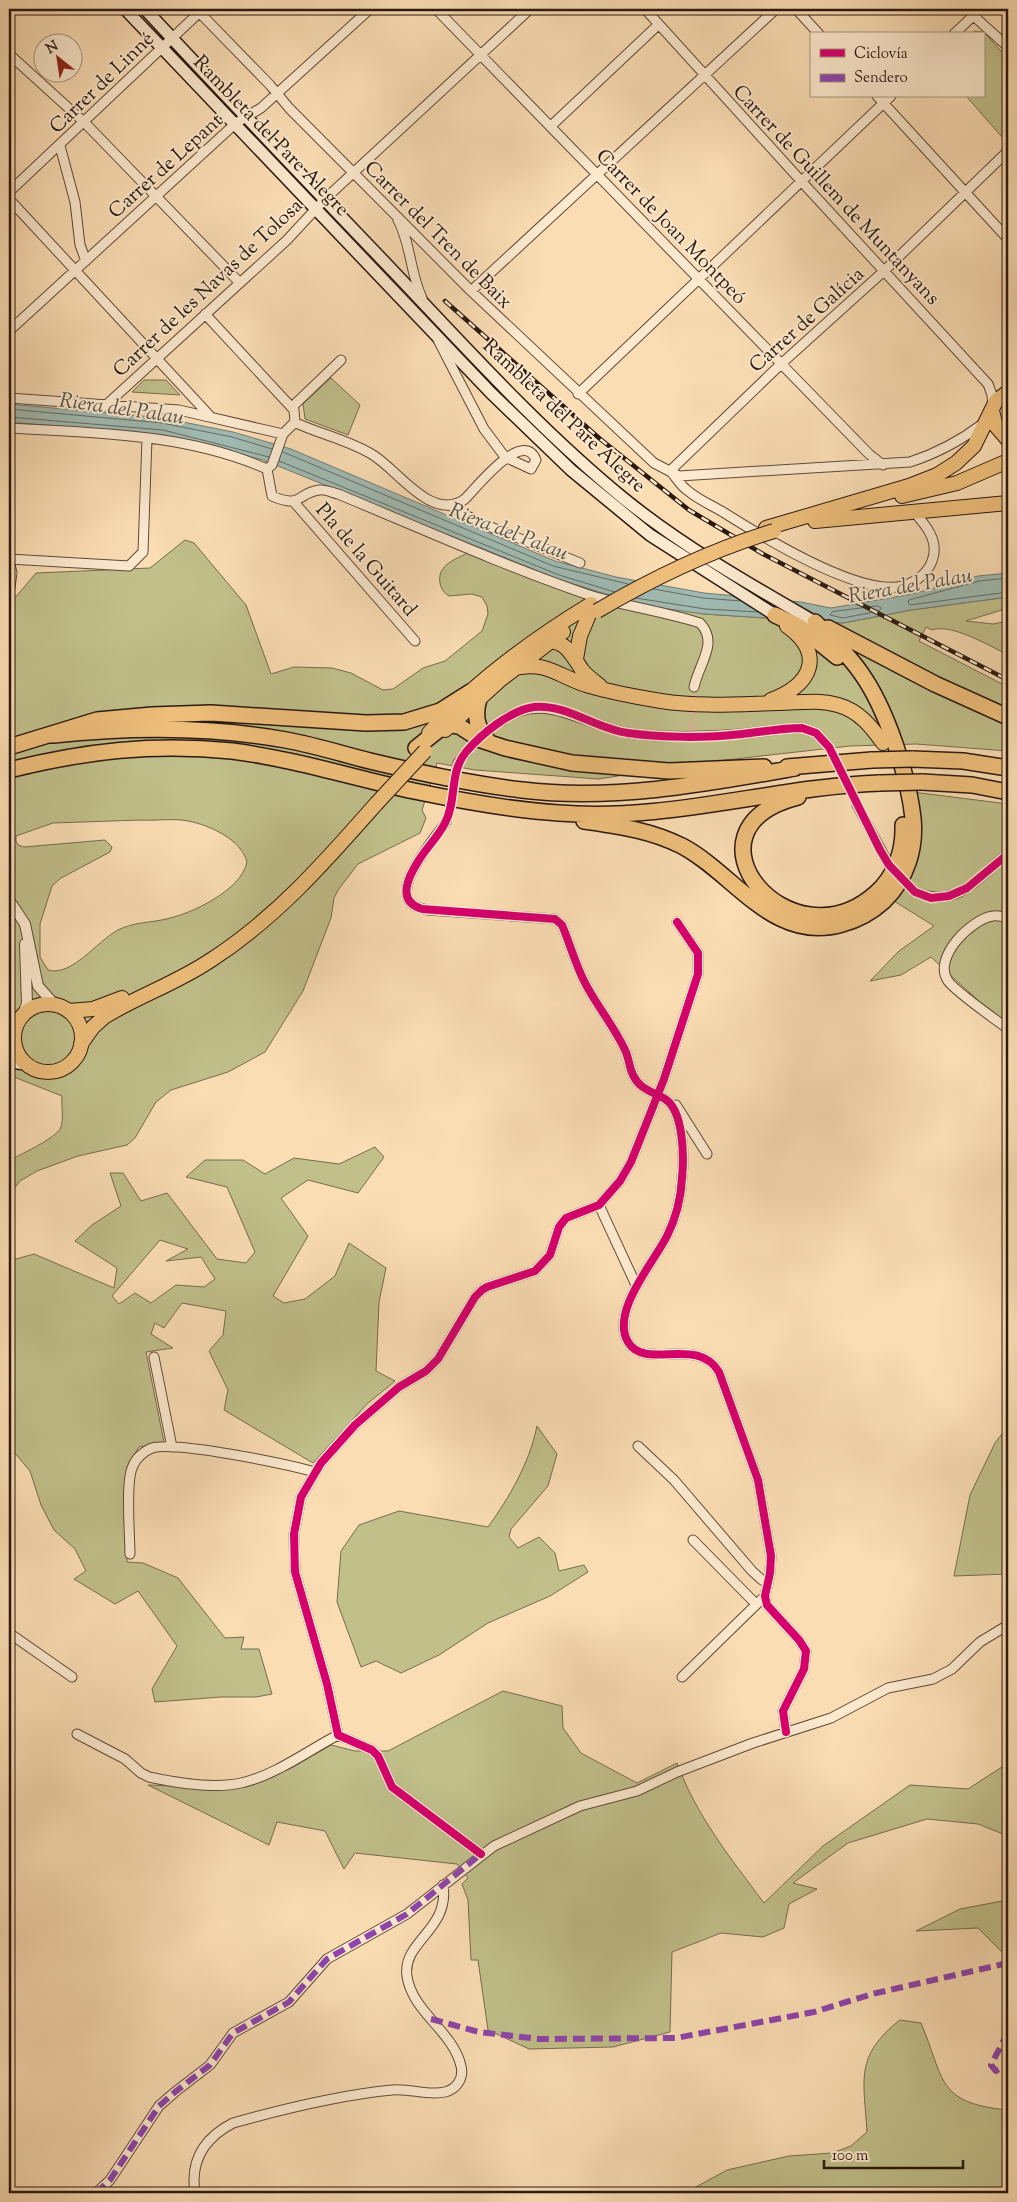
<svg xmlns="http://www.w3.org/2000/svg" width="1017" height="2202" font-family="'Sorts Mill Goudy',serif">
  <style>
    .green { fill: #c1c08b; stroke: #766c4e; fill-rule: evenodd }
    .water { fill: #a0bbb3; stroke: #717a72 }
    .lines { fill: none; stroke-linecap: round; stroke-linejoin: round }
    .shore { stroke: #656a62; stroke-width: 1 }
    .minor-tunnel { stroke: #d1b693; stroke-width: 9; stroke-dasharray: 9 4.5; stroke-linecap: butt }
    .minor-casing { stroke: #5e4a3a; stroke-width: 11 }
    .tertiary-casing { stroke: #5e4a3a; stroke-width: 12 }
    .secondary-casing { stroke: #2a1911; stroke-width: 14 }
    .primary-casing { stroke: #2a1911; stroke-width: 16 }
    .motorway-casing { stroke: #2a1911; stroke-width: 18 }
    .minor { stroke: #fce9ce; stroke-width: 9 }
    .tertiary { stroke: #fce9ce; stroke-width: 10 }
    .secondary { stroke: #fce9ce; stroke-width: 11 }
    .primary { stroke: #eebe7a; stroke-width: 14 }
    .motorway { stroke: #eebe7a; stroke-width: 15 }
    .rail-casing { stroke: #2a1911; stroke-width: 4.5 }
    .rail { stroke: #fce9ce; stroke-width: 2.5; stroke-dasharray: 8; stroke-linecap: butt }
    .primary-bridge-casing { stroke: #2a1911; stroke-width: 16; stroke-linecap: butt }
    .motorway-bridge-casing { stroke: #2a1911; stroke-width: 18; stroke-linecap: butt }
    .primary-bridge { stroke: #eebe7a; stroke-width: 14 }
    .motorway-bridge { stroke: #eebe7a; stroke-width: 15 }
    .quiet { stroke: #8e44ad; stroke-width: 6; stroke-dasharray: 12 6; stroke-linecap: butt }
    .cycleway-casing { stroke: #fce9ce; stroke-width: 11 }
    .cycleway { stroke: #d6006c; stroke-width: 8 }
    .labels { text-anchor: middle; stroke-width: 4; stroke-linejoin: round; paint-order: stroke }
    .street-label { font-size: 20px; fill: #2a1911; stroke: #fce9ce }
    .water-label { font-size: 21px; font-style: italic; fill: #53524a; stroke: #fce9ce }
  </style>
  <rect width="100%" height="100%" fill="#fbddb4"/>
  <filter id="stains"><feTurbulence type="fractalNoise" baseFrequency=".004" numOctaves="4"/><feColorMatrix values="0 0 0 0 .2 0 0 0 0 .09 0 0 0 0 .02 0 0 0 .5 -.17"/></filter>
  <radialGradient id="worn" r=".72"><stop offset=".6" stop-color="#630" stop-opacity="0"/><stop offset="1" stop-color="#630" stop-opacity=".3"/></radialGradient>
  <path class="green" d="M974 31 984 32 1008 59V134L1006 133 1002 137 966 96H983V34H971Z
    M331 378 360 405 348 435 305 419 303 404Z
    M144 380H166L180 395 132 392Z
    M185 540 194 543 246 605 271 674 294 667 332 668 351 673 383 690 393 689 423 668 445 661 482 631 488 614 487 606 482 597 472 594 449 596C444 593 441 589 440 583 436 561 464 558 477 547L558 579 704 614 843 623 911 610 1008 597 1002 610 966 621 993 624 1008 621V655C990 646 951 623 932 630L926 627 919 641 1008 687V751L916 744 850 746 699 763 599 779 475 770 437 763 422 810 426 818 420 833 358 864 338 890 334 898 331 918 303 991 265 1052 228 1072 171 1090 156 1102 135 1138 127 1145 78 1156 37 1171 20 1181 9 1195V1161C20 1154 56 1139 61 1127 64 1117 61 1106 62 1096L9 1075V605L36 573 150 568ZM140 820C155 821 173 818 188 821 209 825 241 839 247 862 242 890 191 914 166 919 150 923 133 922 118 930 97 941 72 977 48 970L40 957V924L52 886 61 878 110 852 112 847 105 840 24 847 18 845 16 841V836L53 823Z
    M913 792 1008 804V1028L931 957 901 975 870 981 899 951 934 926 894 901C924 868 915 833 913 792Z
    M375 1147 384 1157 358 1193 308 1180 281 1198 308 1236 273 1296 284 1303 305 1299 335 1276 349 1243 386 1268 379 1302 376 1371 395 1381 367 1404 313 1463 224 1410 228 1390 209 1351 223 1335 226 1311 182 1303 164 1328 155 1323 151 1334 173 1348 146 1352 164 1442 139 1447 127 1467V1562L143 1563 178 1578 225 1638 244 1637 241 1649H259L272 1694 256 1697H221L155 1702 152 1689 177 1646 138 1591 115 1604 74 1579 86 1571 75 1549 54 1530 41 1505 30 1471 9 1446V1261L34 1254 114 1288 117 1268 75 1241 92 1225 121 1206 110 1173H123L141 1201 167 1193 217 1259 246 1263 255 1252 227 1187 186 1177 205 1160H243L265 1174 294 1158 339 1164ZM160 1240 188 1249 166 1261 201 1257 215 1279 204 1287 176 1285 151 1303 135 1293 119 1304 112 1296Z
    M537 1426 557 1454 548 1486 511 1529 509 1537 518 1548 539 1537 555 1553 559 1571 584 1565 588 1572 550 1596 488 1623 439 1655 401 1673 376 1661 361 1667 337 1602 341 1551 359 1525 399 1511 488 1527C510 1496 529 1464 537 1426Z
    M1008 1426V1574L954 1576 970 1495 995 1443Z
    M503 1691 562 1706 563 1728 581 1753 637 1783 677 1763C696 1815 731 1859 764 1903L823 1846 910 1785 968 1789 1008 1763V1836L978 1824 927 1819 848 1843 793 1883 817 1889 789 1904 784 1928 763 1937 721 1933 672 1952 670 2032 613 2047 529 2049 488 2030 478 1960H471L468 1900 462 1884 468 1878 457 1864 355 1853 344 1869 325 1831 277 1822 269 1845 148 1785 234 1788 290 1769 331 1745 355 1751H388Z
    M1008 1900V1958L978 1928 916 1931 960 1909Z
    M900 2020 921 2023C945 2080 936 2103 1008 2110V2193H685L727 2170 789 2156 832 2153 851 2146 867 2132C864 2080 854 2056 900 2020Z"/>
  <path class="water" d="M9 404 163 418 233 432 291 449 555 561 616 577 704 593 801 602 831 608 912 594 978 576 1008 573V597L911 610 843 623 704 614 640 605 558 579 263 460 162 435 9 422Z"/>
  <g class="lines">
    <path class="shore" d="M9 409 162 423 232 437 272 449
      M9 417 163 430 269 457
      M283 452 553 566 628 584
      M279 461 559 575 615 592
      M1008 578 979 581 909 600 908 602 910 605 1008 592
      M654 589 703 598 741 601
      M636 598 705 609 758 612
      M878 606 881 608 879 611 843 618 830 615 832 612Z"/>
    <path class="minor-tunnel" d="M692 731 694 687
      M829 747 857 805
      M467 751 502 721
      M446 822 458 763
      M900 876 915 892"/>
    <g class="minor-casing">
      <path id="minor" d="M196 9 270 85 289 108 471 291 654 463 679 476 910 462C938 453 960 441 984 423
        M436 9 869 454 883 465
        M645 9 802 182 988 384 992 395 993 407
        M796 9 819 34
        M966 9 1008 47
        M954 34 973 16
        M9 54 85 123 240 283
        M877 96 1008 239
        M551 126 658 25
        M60 146 75 202 80 245 86 261
        M9 192 203 9
        M9 199 210 416
        M398 220C411 244 410 273 422 298
        M471 291 776 9
        M205 314 294 410 295 422 283 434 272 465 267 469
        M9 331 236 123 261 108 370 9
        M578 394 891 96
        M9 398 179 410 283 434
        M105 406 287 240 325 199 530 9
        M293 406 341 360
        M294 422C319 434 349 440 373 455 398 470 432 523 465 499 477 487 523 428 536 460L531 469 505 457 484 429 438 340
        M9 428C95 433 186 433 267 469
        M267 469 272 496C302 509 297 493 319 490 325 489 333 493 338 494 420 528 502 565 586 594 623 606 662 611 700 623 719 643 699 663 694 687
        M670 471 781 364 884 271 1008 151
        M672 473C677 479 681 486 687 490 697 499 711 505 723 512 761 536 853 592 897 587 912 585 927 575 932 561 940 541 925 524 913 511
        M293 501 415 641
        M451 506 476 521 580 563
        M9 559 129 566 143 552 147 438
        M9 560 12 573 9 594
        M502 721C542 689 586 726 628 733 660 738 708 737 741 734 762 732 781 728 802 728L816 733 829 747
        M458 763 467 751
        M857 805 889 865
        M446 822C433 842 376 903 428 910L555 919 562 925C570 944 575 963 584 981 596 1005 614 1026 625 1050 629 1058 629 1067 633 1075 640 1090 652 1091 665 1099 684 1111 684 1158 682 1178 681 1198 676 1218 667 1236 654 1262 610 1312 628 1342 645 1371 697 1335 719 1372L758 1480 771 1556 770 1573 765 1596 767 1605 799 1640 806 1651 804 1669 783 1711 786 1732
        M915 892C958 910 977 877 1008 854
        M1008 918C1004 917 997 915 993 916 971 919 932 958 948 981 956 992 995 1019 1008 1029
        M676 1105 707 1154
        M599 1205 636 1285
        M154 1357 172 1447
        M638 1446 674 1480 752 1571 762 1580 767 1582
        M693 1540 756 1604
        M130 1554C130 1535 125 1480 133 1466 136 1458 144 1451 152 1448 176 1441 287 1464 315 1472
        M9 1633 72 1677
        M682 1677 765 1596
        M77 1734 125 1759 141 1773 149 1777C177 1783 214 1789 241 1783 276 1775 307 1751 338 1735
        M481 1854 392 1787 378 1756 372 1750 338 1735 327 1684 295 1572 294 1534 301 1497 321 1463 355 1425 399 1387 426 1371 438 1359 475 1297 482 1290 487 1287 535 1271 550 1255 559 1227 566 1218 599 1205 620 1181 631 1162 664 1079 698 974V953L677 922
        M96 2193 110 2180 159 2106 175 2092 210 2065 233 2033 289 2002 327 1959 407 1914 494 1846 580 1806 637 1791 677 1772 753 1743 831 1718 888 1688 933 1679 952 1669 980 1642 1008 1625
        M195 2193C190 2161 204 2138 233 2123 283 2109 340 2095 392 2090 409 2088 428 2096 445 2092 457 2089 464 2078 461 2066 453 2031 412 2012 407 1976 402 1941 450 1930 443 1885"/>
    </g>
    <g class="tertiary-casing">
      <path id="tertiary" d="M9 900 25 924 38 986 54 1004
        M22 1016 27 1004 25 944"/>
    </g>
    <g class="secondary-casing">
      <path id="secondary" d="M125 9 491 393 571 470 650 535 775 615
        M145 9C227 98 311 185 394 272 468 350 540 430 623 498 682 546 749 584 815 622
        M9 1035 16 1025
        M9 1062 26 1064"/>
    </g>
    <g class="primary-casing">
      <path id="primary" d="M992 411 996 426 1008 440
        M902 496 957 483 1008 461
        M815 521 1008 503
        M766 528 909 486 937 475 956 463 974 446 996 401 1008 392
        M544 642C565 638 572 655 582 670 587 676 594 681 600 686
        M576 659 580 636 588 617
        M515 668C547 661 558 676 586 685 610 692 636 697 661 701 699 707 739 704 778 703 798 703 818 699 838 705 859 711 871 726 883 743
        M771 700C811 686 826 654 787 626
        M445 730 500 680 563 632
        M429 733C475 681 532 640 591 604
        M14 1038a34 34 0 1 1 68 0a34 34 0 1 1-68 0Z
        M69 1011 93 1009 122 998
        M81 1044 93 1027 104 1017C138 996 177 983 211 960 276 918 325 862 376 804"/>
    </g>
    <g class="motorway-casing">
      <path id="motorway" d="M775 615 800 627 837 657
        M828 628 935 684 1008 717
        M479 699C474 716 477 728 488 741
        M53 735C131 727 208 726 286 740 314 745 342 754 370 761 420 773 471 784 522 790 614 801 705 784 795 768
        M9 747 97 720 152 715 211 713 366 723 404 722 440 711 470 692
        M416 748 441 728 451 725 459 726 481 740 505 748 572 763 669 771 764 767
        M912 759 963 761 1008 768
        M787 767 872 760
        M9 770C85 751 154 743 232 751 295 759 354 778 414 791 462 801 510 810 559 813 667 822 773 787 880 783
        M922 782 972 785 1008 792
        M798 797C672 829 790 970 876 893 895 876 904 851 903 825
        M584 821C618 826 650 830 682 846 735 874 773 944 842 924 857 920 872 912 884 901 907 879 916 848 913 818 908 774 886 708 861 673 848 654 831 638 815 622"/>
    </g>
    <use href="#minor" class="minor"/>
    <use href="#tertiary" class="tertiary"/>
    <use href="#secondary" class="secondary"/>
    <use href="#primary" class="primary"/>
    <use href="#motorway" class="motorway"/>
    <g class="rail-casing">
      <path id="rail" d="M445 301 599 438 689 510 763 554 1008 680"/>
    </g>
    <use href="#rail" class="rail"/>
    <g class="primary-bridge-casing">
      <path id="primary-bridge" d="M597 611C653 578 711 550 774 531
        M376 804 425 751"/>
    </g>
    <g class="motorway-bridge-casing">
      <path id="motorway-bridge" d="M872 760 912 759
        M880 783 922 782"/>
    </g>
    <use href="#primary-bridge" class="primary-bridge"/>
    <use href="#motorway-bridge" class="motorway-bridge"/>
    <path class="quiet" d="M431 2019 479 2032 539 2039 676 2038 814 2012 872 1994 1008 1963
      M1008 2032 991 2065 996 2071 1008 2064
      M96 2193 110 2180 159 2106 175 2092 210 2065 233 2033 289 2002 327 1959 407 1914 481 1854"/>
    <g class="cycleway-casing">
      <path id="cycleway" d="M786 1732 783 1711 804 1669 806 1651 799 1640 767 1605 765 1596 770 1573 771 1556 758 1480 719 1372C697 1335 645 1371 628 1342 610 1312 654 1262 667 1236 676 1218 681 1198 682 1178 684 1158 684 1111 665 1099 652 1091 640 1090 633 1075 629 1067 629 1058 625 1050 614 1026 596 1005 584 981 575 963 570 944 562 925L555 919 422 909C396 901 408 877 419 860 427 847 438 837 445 823 457 801 449 772 466 752 481 734 511 710 534 707 567 704 596 729 628 733 663 738 707 738 742 734 762 732 781 728 802 728L816 733 829 747 880 850 889 865 915 892 931 898 949 896 967 888 1008 854
        M481 1854 392 1787 378 1756 372 1750 338 1735 327 1684 295 1572 294 1534 301 1497 321 1463 355 1425 399 1387 426 1371 438 1359 475 1297 482 1290 487 1287 535 1271 550 1255 559 1227 566 1218 599 1205 620 1181 631 1162 664 1079 698 974V953L677 922"/>
    </g>
    <use href="#cycleway" class="cycleway"/>
  </g>
  <g class="labels">
    <g class="street-label">
      <text transform="translate(101 82) rotate(-44)" y="7">Carrer de Linné</text>
      <text transform="translate(272 135) rotate(46)" y="7">Rambleta del Pare Alegre</text>
      <text transform="translate(165 165) rotate(-42)" y="7">Carrer de Lepant</text>
      <text transform="translate(837 194) rotate(47)" y="7">Carrer de Guillem de Muntanyans</text>
      <text transform="translate(672 226) rotate(46)" y="7">Carrer de Joan Montpeó</text>
      <text transform="translate(439 234) rotate(45)" y="7">Carrer del Tren de Baix</text>
      <text transform="translate(207 287) rotate(-43)" y="7">Carrer de les Navas de Tolosa</text>
      <text transform="translate(806 319) rotate(-42)" y="7">Carrer de Galícia</text>
      <text transform="translate(565 415) rotate(43)" y="7">Rambleta del Pare Alegre</text>
      <text transform="translate(367 559) rotate(49)" y="7">Pla de la Guitard</text>
    </g>
    <g class="water-label">
      <text transform="translate(122 408) rotate(8)" y="7">Riera del Palau</text>
      <text transform="translate(509 531) rotate(21)" y="7">Riera del Palau</text>
      <text transform="translate(910 585) rotate(-10)" y="7">Riera del Palau</text>
    </g>
  </g>
  <rect width="1017" height="2202" fill="none" stroke="#fbddb4" stroke-width="30"/>
  <rect x="10" y="10" width="997" height="2182" fill="none" stroke="#2a1911" stroke-width="2.5"/>
  <rect x="15" y="15" width="987" height="2172" fill="none" stroke="#2a1911"/>
  <rect x="810" y="32" width="175" height="65" fill="#fce9ce" stroke="#a89682"/>
  <rect x="820" y="49" width="25" height="8" fill="#d6006c" stroke="#a89682"/>
  <text x="854" y="58" font-size="15" fill="#2a1911">Ciclovía</text>
  <rect x="820" y="74" width="25" height="8" fill="#8e44ad" stroke="#a89682"/>
  <text x="854" y="82" font-size="15" fill="#2a1911">Sendero</text>
  <g transform="translate(58 58) rotate(330)"><circle r="24" fill="#fce9ce" stroke="#a89682"/>
  <path d="M0-4L9 19L0 12L-9 19Z" fill="#8f2418"/>
  <text y="-8" font-size="14" font-weight="bold" text-anchor="middle" fill="#2a1911">N</text>
  </g>
  <path d="M824 2160v8h139v-8" fill="none" stroke="#2a1911" stroke-width="2.5"/>
  <text x="832" y="2160" font-size="15" fill="#2a1911" stroke="#fce9ce" stroke-width="4" paint-order="stroke">100 m</text>
  <rect width="100%" height="100%" filter="url(#stains)"/>
  <rect width="100%" height="100%" fill="url(#worn)"/>
</svg>
